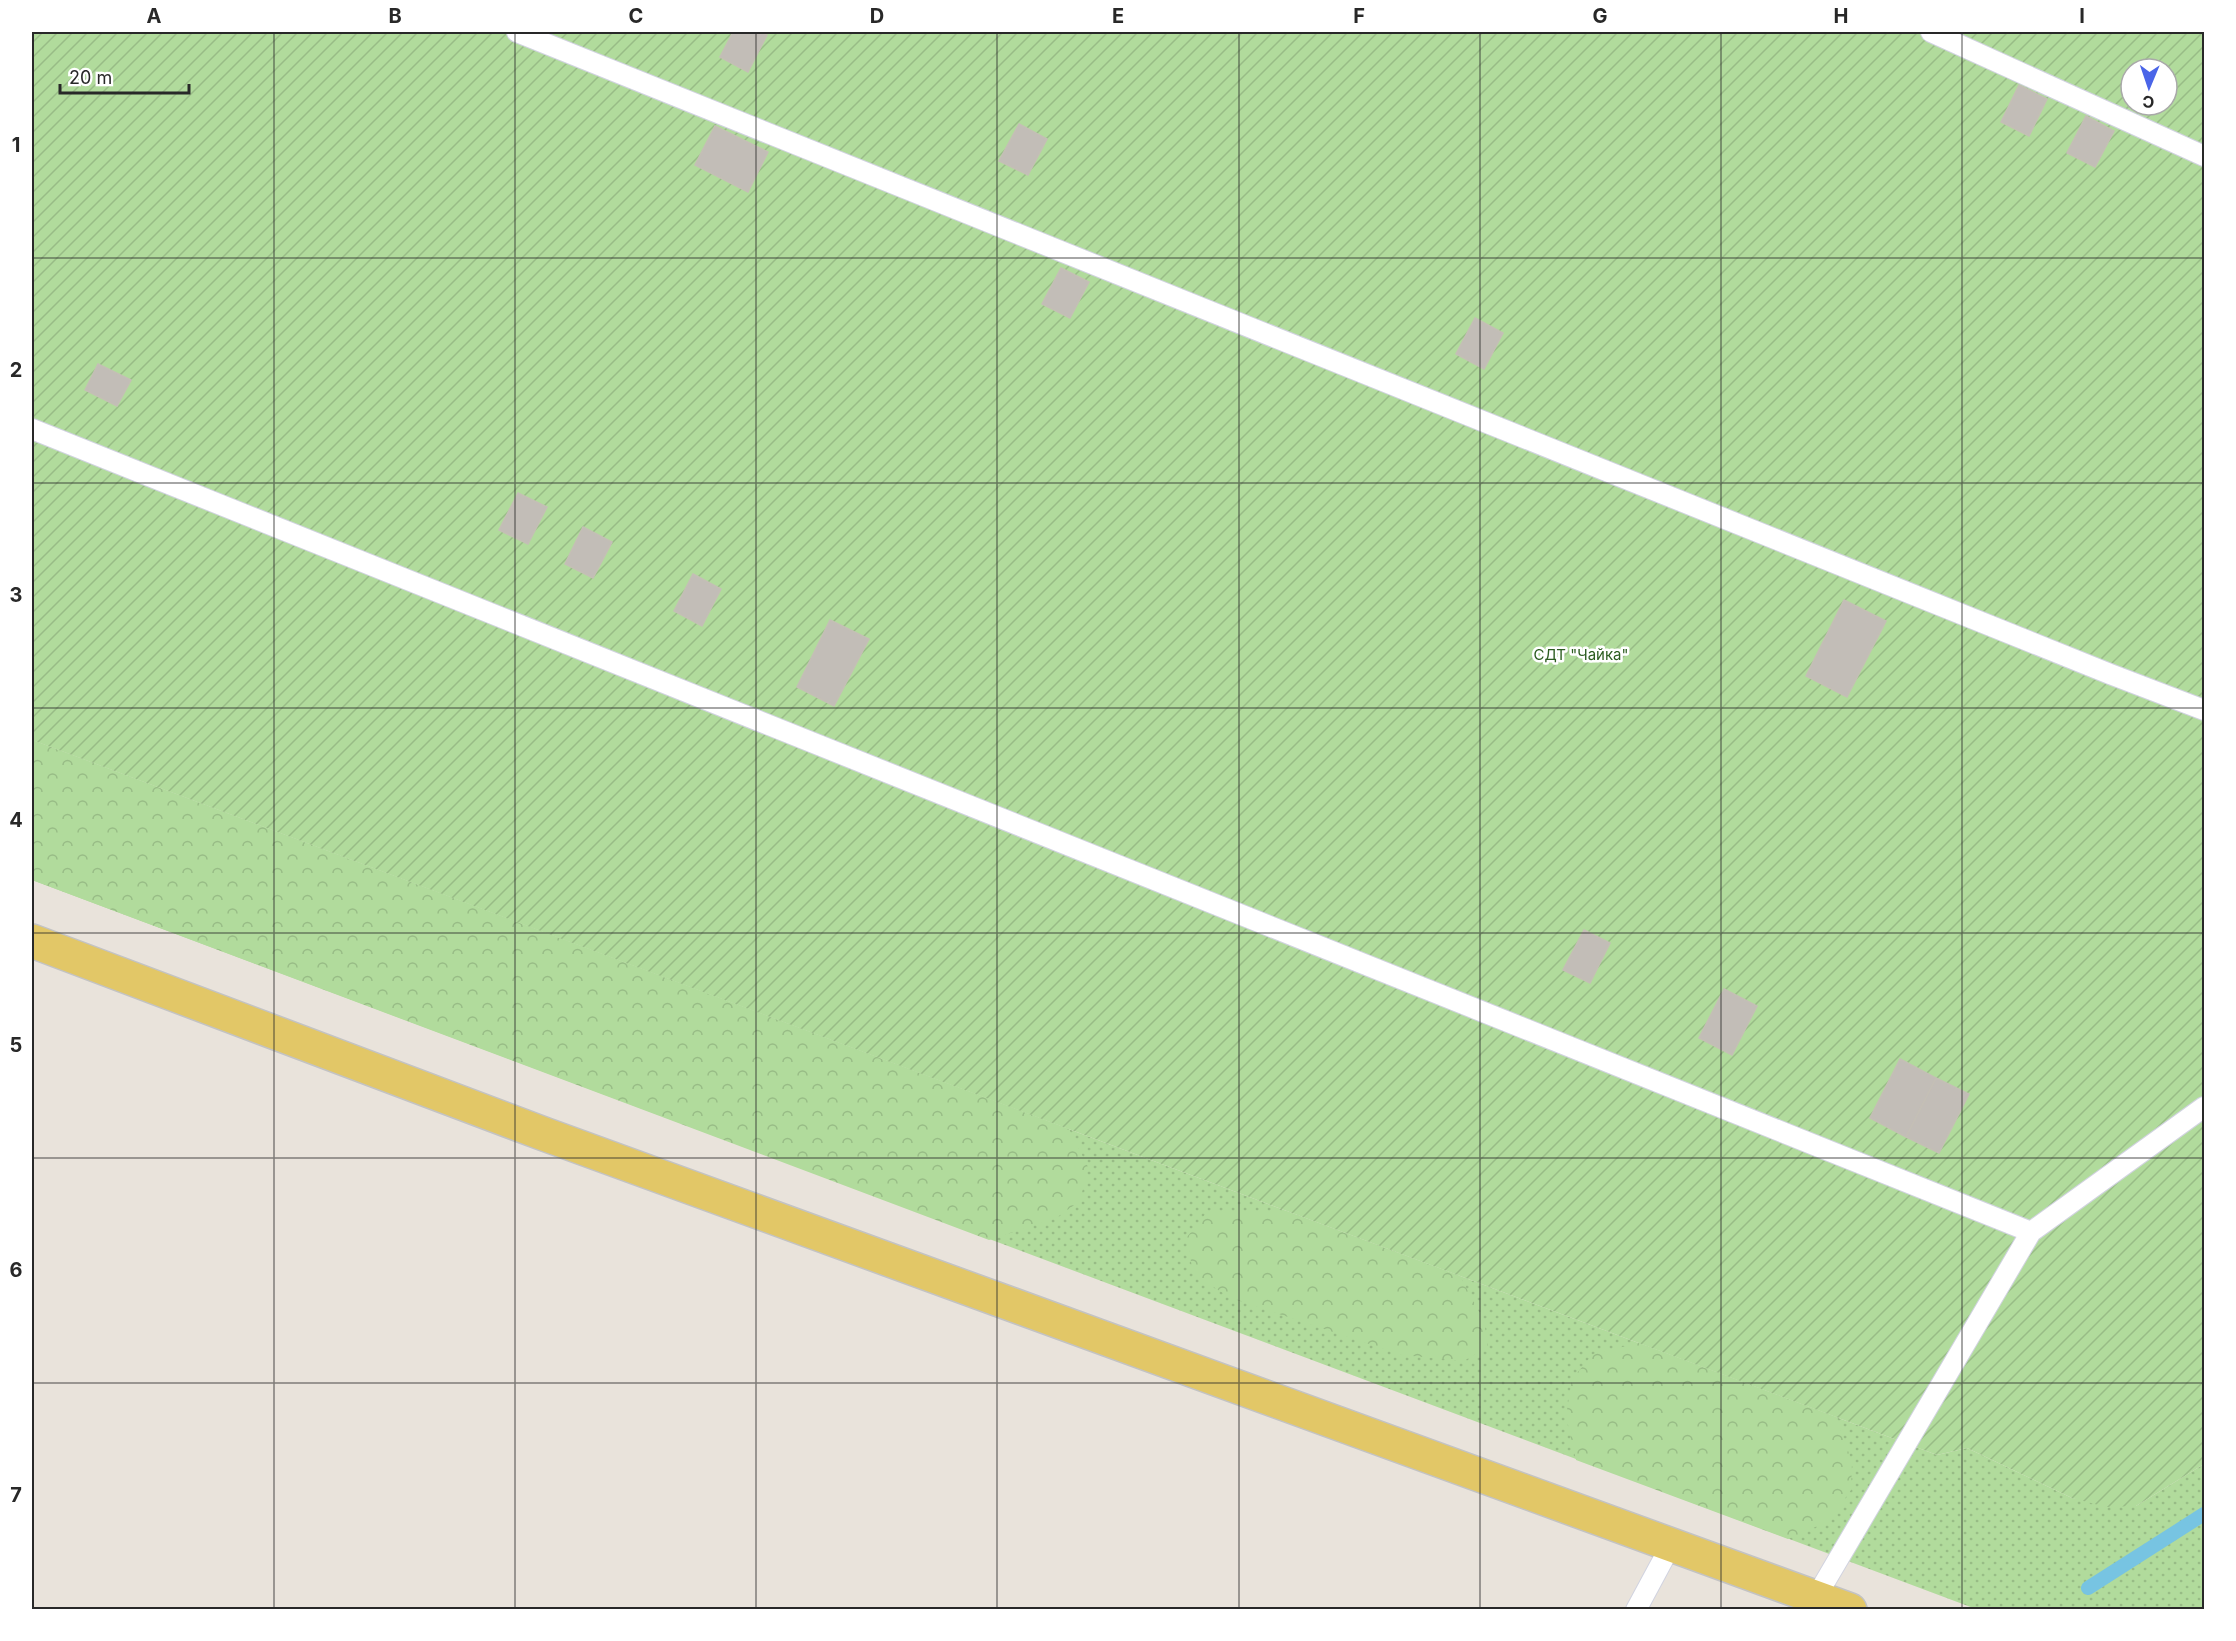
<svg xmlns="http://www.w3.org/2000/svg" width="2236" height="1641" font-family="Inter,sans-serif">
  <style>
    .grass { fill: url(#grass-dots) }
    .forest { fill: url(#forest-crowns) }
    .garden { fill: url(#garden-furrows); fill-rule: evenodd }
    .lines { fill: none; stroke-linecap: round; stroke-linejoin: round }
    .stream { stroke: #77c4e2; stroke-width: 14 }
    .building { fill: #c2bdb7; stroke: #c4bfb5; stroke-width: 1.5 }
    .lane-casing { stroke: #d1d3e0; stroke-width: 22 }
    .primary-casing { stroke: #c3c3c3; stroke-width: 36 }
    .lane { stroke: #fff; stroke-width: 20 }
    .primary { stroke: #e2c767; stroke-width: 33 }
    .grid { fill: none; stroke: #282828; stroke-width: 1.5; stroke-opacity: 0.55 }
    .labels { text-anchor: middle; stroke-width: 5; stroke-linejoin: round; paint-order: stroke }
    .park-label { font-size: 15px; fill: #2c5d20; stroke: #fff }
    .neatline { fill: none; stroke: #282828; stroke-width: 2 }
    .grid-label { font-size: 20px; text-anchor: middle; font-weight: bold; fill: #282828 }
  </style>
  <defs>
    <pattern id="grass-dots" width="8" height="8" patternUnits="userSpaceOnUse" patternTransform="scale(1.5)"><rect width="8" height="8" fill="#b1db9c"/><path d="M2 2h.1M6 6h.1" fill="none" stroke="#98bc86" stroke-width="1.8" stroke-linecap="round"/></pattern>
    <pattern id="forest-crowns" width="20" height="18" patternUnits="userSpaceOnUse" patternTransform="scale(1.5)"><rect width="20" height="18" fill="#b1db9c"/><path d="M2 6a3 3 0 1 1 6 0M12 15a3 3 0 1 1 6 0" fill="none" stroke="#98bc86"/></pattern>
    <pattern id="garden-furrows" width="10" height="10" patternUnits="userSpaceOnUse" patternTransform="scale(1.5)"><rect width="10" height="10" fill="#b1db9c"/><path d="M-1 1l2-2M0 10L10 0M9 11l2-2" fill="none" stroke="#98bc86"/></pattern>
  </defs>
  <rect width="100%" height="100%" fill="#e9e3db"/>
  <path class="grass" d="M32 740 1937 1455 1967 1448 2072 1498 2136 1506 2204 1464V1609H1976L32 880Z"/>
  <path class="forest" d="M32 740 1069 1129 1088 1167 1080 1201 1056 1218 989 1240 32 880Z
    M1286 1211 1460 1276 1484 1321 1488 1346 1464 1361 1402 1355 1231 1298 1193 1274 1187 1237 1207 1212Z
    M1639 1343 1836 1417 1852 1462 1851 1490 1829 1521 1788 1539 1576 1460 1566 1416 1572 1379 1593 1354Z"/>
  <path class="garden" d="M32 32H2204V1464L2136 1506 2106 1507 2072 1498 1967 1448 1937 1455 32 740ZM2131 69H2167V105H2131Z"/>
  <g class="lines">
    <path class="stream" d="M2088 1588 2204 1514"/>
  </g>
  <path class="building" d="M733 32H760L767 35 748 72 720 57Z
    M2019 85 2047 99 2029 136 2001 122Z
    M2086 116 2114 131 2095 167 2067 153Z
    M1019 124 1047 139 1028 175 999 161Z
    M715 126 768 152 748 192 695 165Z
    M1061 268 1089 282 1070 318 1042 304Z
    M1475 318 1503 333 1484 369 1456 354Z
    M98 364 131 380 117 406 85 390Z
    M518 493 547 507 528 544 499 530Z
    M583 527 612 542 593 578 565 564Z
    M693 574 721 589 702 626 674 611Z
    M1844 600 1886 621 1847 697 1806 676Z
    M830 620 869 639 834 706 797 687Z
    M1584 930 1610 943 1590 983 1563 970Z
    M1724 989 1757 1006 1732 1055 1699 1038Z
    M1900 1059 1936 1078 1906 1137 1870 1118Z
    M1936 1078 1969 1094 1939 1153 1906 1137Z"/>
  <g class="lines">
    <g class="lane-casing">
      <path id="lane" d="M517 32 2110 674 2204 710
        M1931 32 2204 156
        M32 429 2031 1232
        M1816 1597 2031 1232 2204 1107
        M1636 1610 1671 1545"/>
    </g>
    <g class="primary-casing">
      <path id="primary" d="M32 941 544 1134 1850 1610"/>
    </g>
    <use href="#lane" class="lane"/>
    <use href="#primary" class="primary"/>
  </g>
  <path class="grid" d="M274 32V1610M515 32V1610M756 32V1610M997 32V1610M1239 32V1610M1480 32V1610M1721 32V1610M1962 32V1610M32 258H2204M32 483H2204M32 708H2204M32 933H2204M32 1158H2204M32 1383H2204"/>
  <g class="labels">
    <g class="park-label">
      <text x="1581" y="660">СДТ "Чайка"</text>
    </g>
  </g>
  <rect width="2236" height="1641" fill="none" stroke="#ffffff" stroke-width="66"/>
  <g transform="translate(2149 87) rotate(182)"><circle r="28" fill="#ffffff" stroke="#a9a9a9" stroke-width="1.5"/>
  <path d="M0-4.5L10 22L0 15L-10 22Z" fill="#4a65e8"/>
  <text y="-9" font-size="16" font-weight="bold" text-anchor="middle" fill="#282828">С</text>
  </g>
  <path d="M60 84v9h129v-9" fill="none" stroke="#282828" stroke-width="3"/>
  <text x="69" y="84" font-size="18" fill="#282828" stroke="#ffffff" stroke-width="4.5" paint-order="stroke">20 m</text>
  <rect x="33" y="33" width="2170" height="1575" class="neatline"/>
  <g class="grid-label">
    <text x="154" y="23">A</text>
    <text x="395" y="23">B</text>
    <text x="636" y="23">C</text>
    <text x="877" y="23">D</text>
    <text x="1118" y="23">E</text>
    <text x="1359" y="23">F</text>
    <text x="1600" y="23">G</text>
    <text x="1841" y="23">H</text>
    <text x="2082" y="23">I</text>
    <text x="16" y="152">1</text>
    <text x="16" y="377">2</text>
    <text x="16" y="602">3</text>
    <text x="16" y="827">4</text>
    <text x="16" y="1052">5</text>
    <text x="16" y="1277">6</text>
    <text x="16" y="1502">7</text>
  </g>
</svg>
